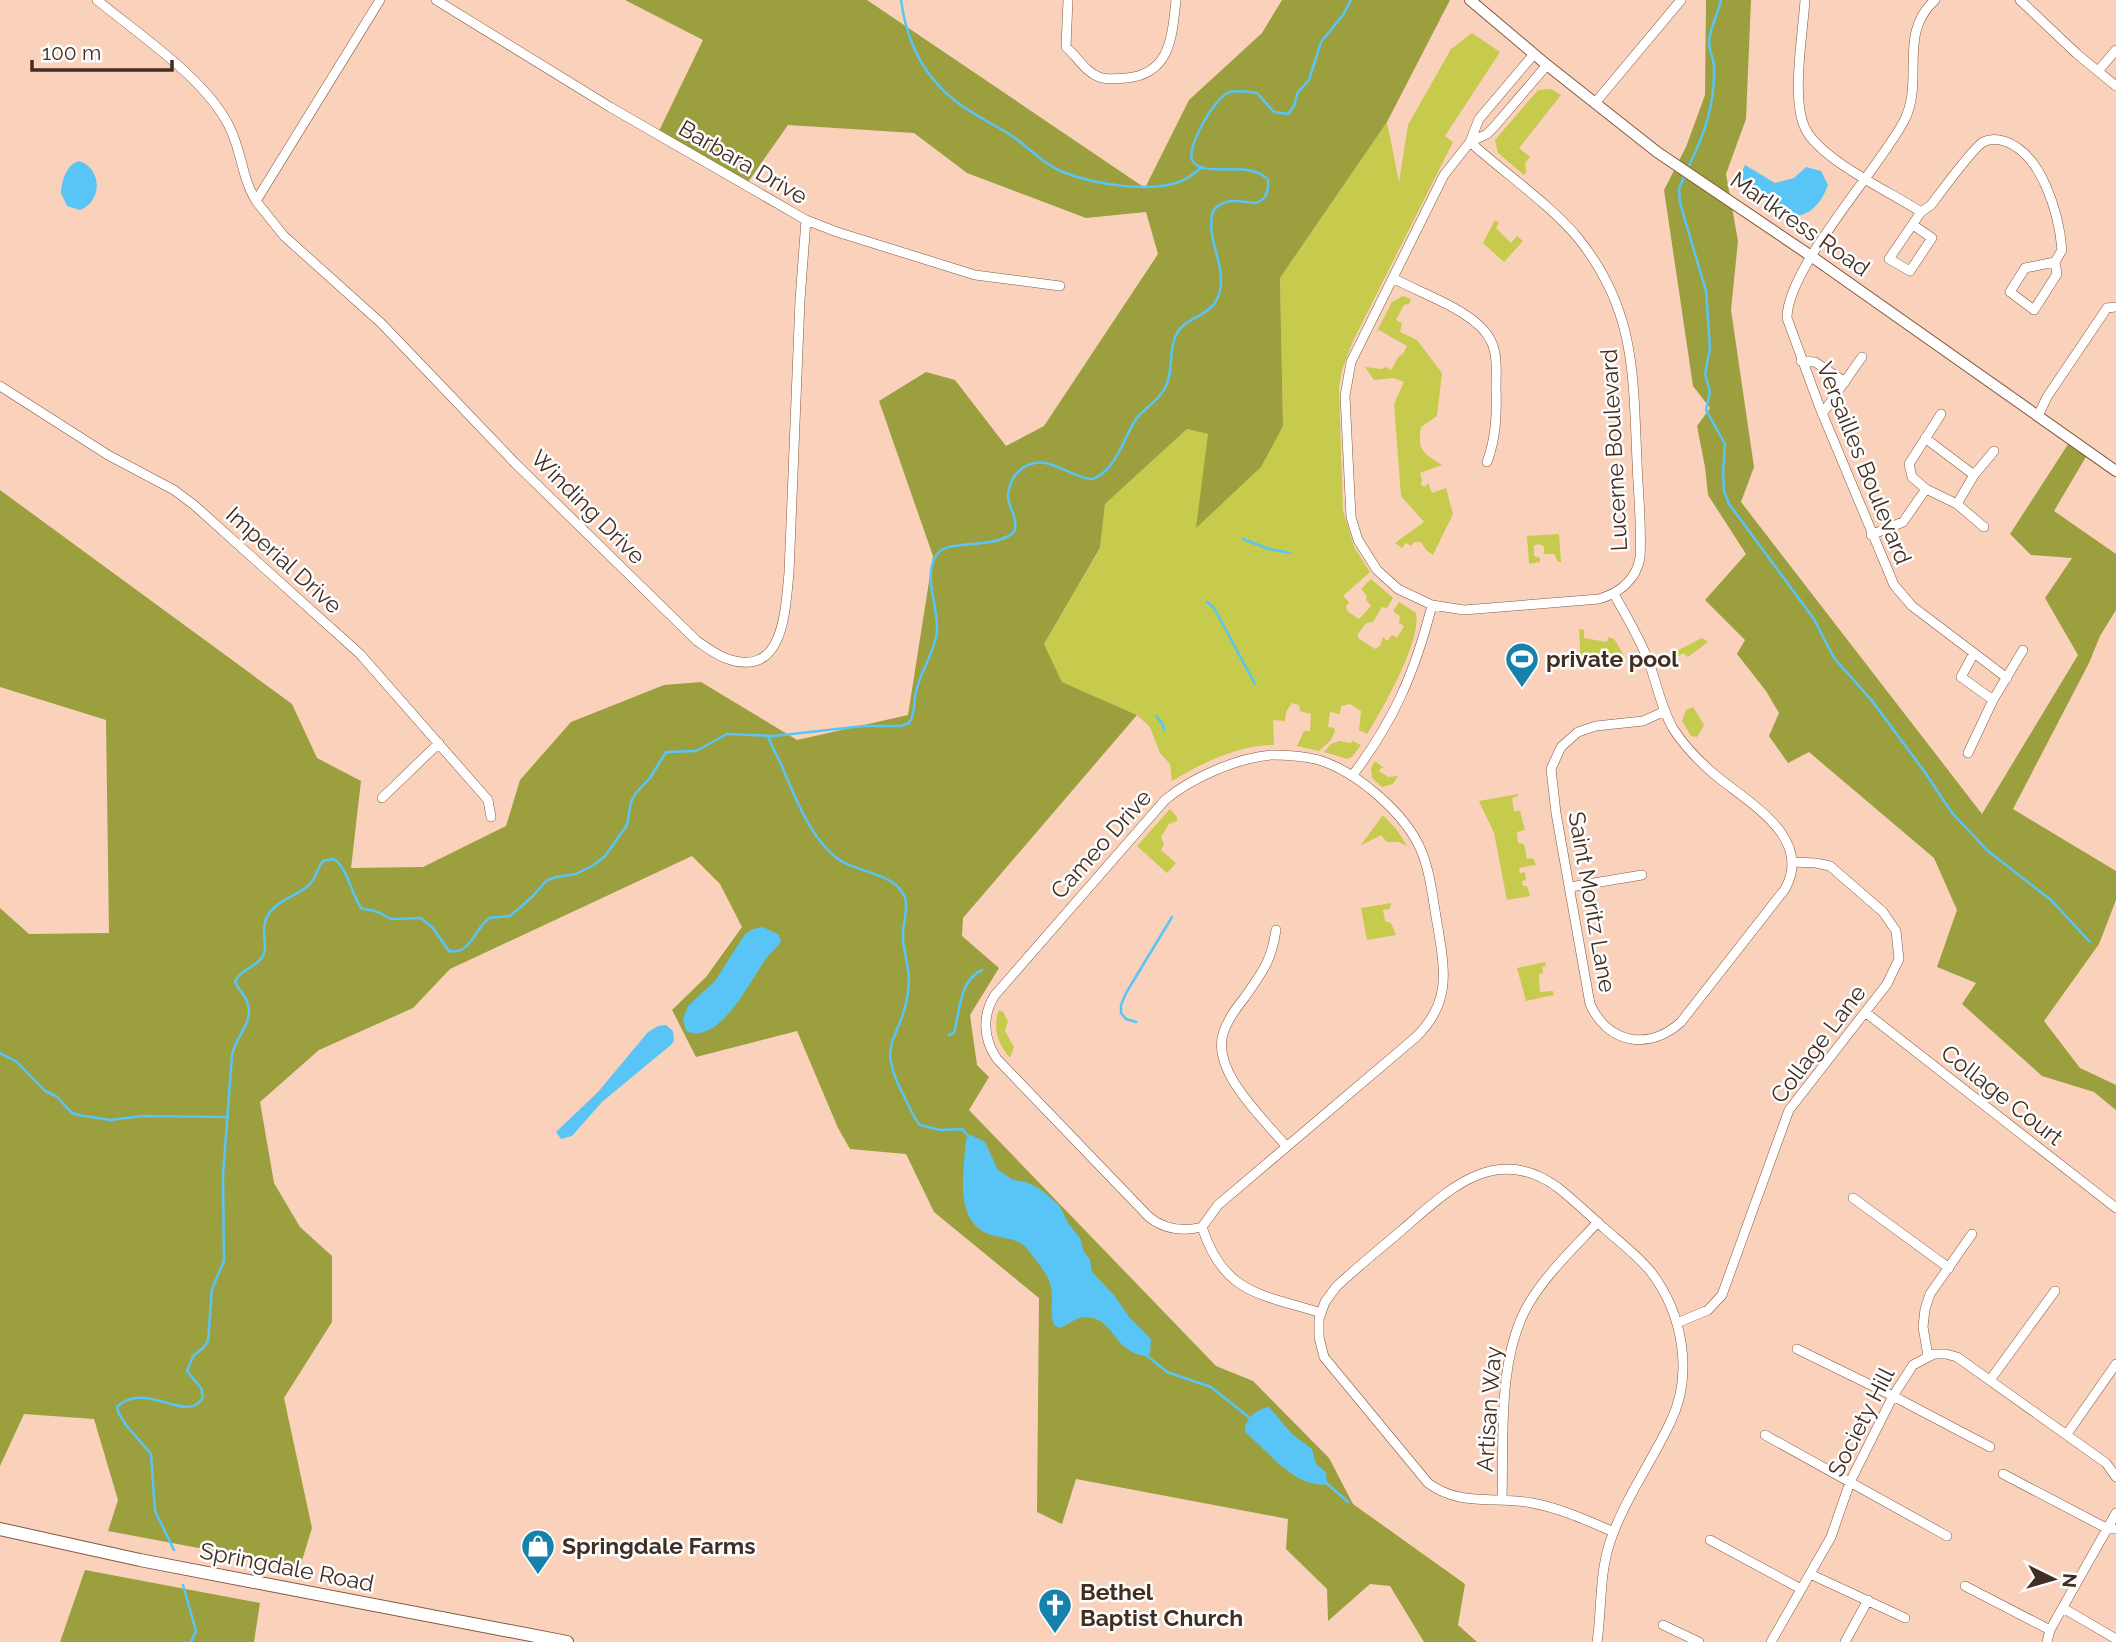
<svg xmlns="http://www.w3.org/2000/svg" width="2116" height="1642" font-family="Raleway,sans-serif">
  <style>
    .green { fill: #c6ca4d }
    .forest { fill: #9c9f3d }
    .water { fill: #58c5f6 }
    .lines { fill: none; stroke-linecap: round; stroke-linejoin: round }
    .stream { stroke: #58c5f6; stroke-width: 2.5 }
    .minor-casing { stroke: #84583f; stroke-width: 10 }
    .tertiary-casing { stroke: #84583f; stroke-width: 12 }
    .secondary-casing { stroke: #84583f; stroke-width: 14 }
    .minor { stroke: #fff; stroke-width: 9 }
    .tertiary { stroke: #fff; stroke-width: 10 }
    .secondary { stroke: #fff; stroke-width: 12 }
    .labels { text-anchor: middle; stroke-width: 5; stroke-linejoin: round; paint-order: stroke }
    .street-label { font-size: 23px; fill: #412d22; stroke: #fcfdfc }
    .poi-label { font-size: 23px; font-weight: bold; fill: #412d22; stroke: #fcfdfc; text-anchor: start }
  </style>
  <rect width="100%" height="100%" fill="#fad2bc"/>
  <path class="green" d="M1472 33 1500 52 1445 136 1453 142 1353 341 1342 370 1339 388 1343 510 1354 547 1370 572 1343 596 1349 602 1346 607 1348 612 1359 619 1371 606 1366 600 1367 596 1361 589 1371 579 1393 598 1387 608 1382 607 1373 622 1366 623 1358 634V638L1375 649 1380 646 1383 637 1387 641 1392 635 1397 638 1404 626 1399 623 1400 616 1393 611 1399 602 1416 613C1422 640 1382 710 1367 734L1359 730 1361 711 1350 704 1341 706 1340 714 1330 712 1328 727 1334 728 1335 731 1331 740 1319 751 1297 746 1304 731H1310L1311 714 1300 711 1299 705 1292 703 1286 712 1285 721 1273 720 1274 745C1240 744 1200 764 1172 781L1170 764 1160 753 1150 727 1137 715 1062 682 1044 644 1100 549 1105 504 1187 429 1209 434 1283 426 1280 278 1387 122 1399 182 1408 125 1451 49Z
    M1551 89 1561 95 1519 148 1530 157 1525 163 1526 172 1524 175 1498 153 1495 140 1538 90Z
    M1495 220 1499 223 1496 228 1511 243 1517 236 1523 241 1504 262 1483 243Z
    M1403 296 1411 299 1409 304 1404 305 1396 320 1402 323 1400 332 1417 340 1442 373 1437 416 1421 427C1417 451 1423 452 1442 465L1420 473 1422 480 1421 485 1425 487 1428 483 1432 493 1446 488 1453 514 1433 555 1426 550 1421 542H1414L1411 546 1406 543 1402 548 1395 543 1424 522 1401 496 1394 404 1404 382 1394 378 1374 380 1365 367 1382 369 1386 367 1391 370 1399 356 1403 354 1407 346 1379 330 1376 333 1392 302Z
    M1559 534 1561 562H1558L1554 554H1544V546L1538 544 1534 546V556L1540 558V562L1529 564 1527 536Z
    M1579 629 1584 630V638L1607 642 1608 637 1614 639 1625 657 1581 664Z
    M1702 638 1708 642 1688 657 1683 653 1661 668 1659 660Z
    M1693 707 1704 725 1697 737 1691 736 1682 721 1686 710Z
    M1340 741 1351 743 1352 741 1361 745 1352 757 1347 759 1324 752 1331 744Z
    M1375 761 1384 768H1381L1379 771 1388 777 1398 776 1393 784 1382 787 1372 778 1371 768Z
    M1518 794V796L1512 798 1514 811H1520L1525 830 1517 832 1518 843 1524 844 1527 859 1533 858 1536 865 1519 868 1520 873 1525 872 1526 880 1522 881 1523 886H1527L1530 896 1507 900 1494 833 1479 801Z
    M1170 809 1177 817V821L1169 824 1161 837 1164 845 1161 850 1176 863 1167 873 1137 846Z
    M1383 815 1397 830 1407 846 1399 842H1387L1381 835 1360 846Z
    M1391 903 1390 909 1383 910 1385 921 1391 923 1396 935 1367 940 1361 908Z
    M1545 962 1546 966 1542 967 1543 973 1539 974 1540 992 1553 991 1554 995 1526 1001 1517 968Z
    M999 1010 1003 1012 1008 1021 1005 1031 1014 1047 1010 1058C998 1044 992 1028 999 1010Z"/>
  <path class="forest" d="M625 0H867L1145 188 1189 100 1262 33 1282 0H1450L1387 122 1280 278 1283 426 1261 467 1196 528 1208 434 1187 429 1105 504 1100 548 1044 644 1062 682 1137 715 963 918 962 936 999 968 970 1015 977 1065 989 1077 969 1110 1216 1366 1253 1381 1329 1458 1353 1504 1465 1584 1458 1625 1477 1642H1424L1390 1586 1370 1584 1328 1621 1327 1589 1286 1549 1288 1519 1076 1479 1062 1524 1037 1512 1039 1298 934 1212 906 1154 850 1149 838 1128 797 1031 696 1057 672 1010 706 977 742 927 720 884 692 856 450 969 413 1008 319 1050 260 1102 274 1183 300 1227 332 1256V1322L284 1398 312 1528 300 1567 108 1531 118 1500 94 1419 24 1414 0 1466V908L29 934 109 933 106 720 0 687V490L292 704 317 758 361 781 351 868 423 867 506 826 520 780 571 722 664 685 701 682 797 740 908 715 933 556 879 401 926 372 955 380 1006 446 1044 426 1158 254 1146 212 1086 218 967 173 914 133 788 125 748 182 659 131 703 40Z
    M1706 0H1751L1746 119 1726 174 1738 241 1731 310 1754 467 1741 502 1982 814 2078 655 2045 598 2072 558 2031 555 2010 534 2072 438 2090 450 2054 511 2116 554V610L2100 636 2089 663 2013 809 2116 871V900L2099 944 2044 1021 2080 1068 2116 1085V1110L2094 1092 2042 1076 1962 1004 1976 983 1937 967 1957 910 1934 858 1809 752 1788 763 1769 736 1779 713 1766 691 1737 654 1745 640 1705 600 1746 554 1708 495 1705 467 1697 426 1710 408 1693 386 1664 190 1686 147 1705 95Z
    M85 1570 260 1603 254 1642H60Z"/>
  <path class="water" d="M79 161C102 168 103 201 80 210L67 206 61 193C62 180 66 165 79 161Z
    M1745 165 1775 183 1794 178 1806 167 1821 171 1828 185C1822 201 1811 217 1792 216L1743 187 1741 174Z
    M763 927 779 935 781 942C775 949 768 955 763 963 749 984 718 1046 686 1031L683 1019 688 1006 715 981 745 934 753 929Z
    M666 1025 673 1031 674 1040 672 1044 602 1102 572 1136 561 1139 556 1132 598 1092 648 1032 658 1026Z
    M971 1135 985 1142 998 1170 1013 1180 1026 1182 1040 1189 1059 1205 1068 1223 1080 1238 1084 1252 1090 1259 1092 1272 1114 1295 1130 1318 1151 1339 1150 1354 1145 1356C1110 1351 1114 1312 1080 1318 1073 1320 1067 1325 1060 1328L1054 1325C1049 1313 1054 1300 1051 1287 1049 1275 1036 1261 1029 1251 1020 1239 1008 1239 995 1236 952 1226 964 1172 966 1139Z
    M1269 1407 1292 1434 1312 1449 1316 1464 1326 1472 1327 1484C1296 1490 1266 1449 1245 1432 1243 1420 1258 1408 1269 1407Z"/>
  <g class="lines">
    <path class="stream" d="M901 0C905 29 914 56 933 79 953 104 978 116 1006 132 1026 144 1041 163 1063 172 1093 184 1148 193 1179 182 1188 179 1195 173 1202 167
      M1688 168C1704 135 1715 105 1714 68 1714 59 1709 51 1709 42 1710 26 1718 15 1721 0
      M1685 174 1679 189 1680 203 1706 291 1710 348 1705 374 1710 392 1706 410 1725 444 1723 473 1724 491 1729 504 1814 619 1834 658 1873 702 1924 771 1952 813 1988 851 2051 900 2090 942
      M1243 539 1269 549 1290 553
      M1207 602 1214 608 1255 684
      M1156 716 1163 724 1164 730
      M768 736C772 748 779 758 783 769 796 799 811 839 838 859 859 874 901 873 906 902 907 915 902 927 903 940 905 958 911 973 908 992 902 1041 875 1039 902 1092 908 1103 912 1116 920 1125L940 1130 962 1129 970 1138
      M1136 1022 1126 1019 1121 1013V1005L1126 993 1172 917
      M949 1035 954 1033C960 1012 959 980 982 970
      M0 1053 17 1062 45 1091 56 1096 72 1113 78 1115 110 1120 142 1116 228 1117
      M1145 1354 1167 1372 1211 1387 1251 1419
      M1325 1482 1348 1502
      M174 1550 155 1511 151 1454 126 1425 119 1414 117 1407C145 1379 189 1426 203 1397L201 1388 187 1371 193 1356 203 1348 208 1341 212 1289 224 1261 223 1175 232 1055C236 1034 255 1023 247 1001 244 994 238 989 235 982 240 969 256 968 263 956 269 945 260 933 266 919 275 899 295 898 309 885 316 879 317 868 323 861L334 859C347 867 352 895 361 908L378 912 391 919 421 918 433 928 449 951C469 955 474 932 486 921L489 918 510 916 532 897 546 881 556 877 576 874 594 865 605 856 627 825 631 802 635 794 650 778 666 752 696 751 727 734 774 736 864 726H901L909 723C916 713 913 703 916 692 920 672 935 652 937 631 939 607 921 574 938 553 950 539 994 550 1014 532 1019 517 1008 509 1008 495 1009 486 1013 476 1020 470 1046 449 1068 479 1093 479 1116 470 1123 439 1136 419 1145 408 1159 400 1165 388 1174 372 1168 351 1176 335 1185 315 1214 318 1220 291 1226 263 1205 239 1213 211 1225 196 1239 202 1256 203 1267 199 1269 190 1268 180 1249 158 1202 180 1192 160 1186 147 1216 95 1230 92 1238 90 1249 92 1257 93L1274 112 1288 114 1294 106 1298 92 1309 80 1321 42 1343 15 1351 0
      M183 1585 196 1631 191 1642"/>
    <g class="minor-casing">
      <path id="minor" d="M97 0C138 34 205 78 229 126 242 151 241 176 256 201
        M380 0 256 201 284 236 381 323 515 463 697 641C706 647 715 654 725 658 784 680 785 612 789 573L800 300 806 220
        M436 0 610 107 806 220 837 232 975 275 1060 286
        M1068 0 1066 47C1077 56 1085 72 1099 77 1107 80 1117 79 1126 78 1171 74 1172 36 1176 0
        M1805 0C1803 33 1791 99 1805 128 1820 160 1891 192 1921 212L1931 205C1941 192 1972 149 1983 142 1989 139 1997 139 2004 141 2042 153 2059 214 2062 250L2055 262 2057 274 2034 310 2010 292 2025 268 2055 262
        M1935 0C1897 34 1925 81 1904 121 1878 170 1787 268 1787 318L1820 408 1894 585 1912 606 2007 678
        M2020 0 2077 54 2116 86
        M2098 71 2116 50
        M1595 103 1681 0
        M1470 142C1503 172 1551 205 1578 238 1636 310 1633 375 1637 461 1638 493 1642 526 1640 558 1636 580 1619 593 1599 599L1464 610 1432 605 1398 589 1377 570 1358 540 1351 517 1345 396 1351 362 1444 175 1470 142 1487 134 1494 127 1547 65
        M1470 142 1479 119 1534 54
        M1913 225 1932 238 1910 271 1889 259 1921 212
        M1393 278C1421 294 1477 311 1491 341 1498 355 1496 373 1496 388 1497 414 1496 438 1487 462
        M1801 361 1815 362 1845 382
        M0 386 108 455 174 490 194 505 360 654 488 800 491 817
        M1822 414 1862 357
        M2038 416 2047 397 2107 308 2116 307
        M1925 438 1974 475 1994 451
        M1974 475 1957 504 1984 527
        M1926 489 1957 504
        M1871 535 1903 522 1926 489 1912 477 1909 464 1941 414
        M1614 594C1626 616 1639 637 1648 660 1657 683 1661 709 1674 730 1685 747 1699 761 1714 774 1747 802 1814 837 1785 889L1681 1022C1649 1051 1608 1044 1590 1004L1556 813 1551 769 1561 747 1578 732 1596 726 1643 721 1665 711
        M1974 653 1961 677 1993 700
        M1968 753 1993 700 2023 650
        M1271 755C1287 755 1304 756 1319 760 1357 772 1405 813 1421 850 1431 874 1433 902 1438 928 1445 971 1451 1003 1416 1037L1218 1205 1202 1227C1183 1232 1164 1229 1149 1217L997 1059C983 1039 982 1015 995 995L1165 800C1191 778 1237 758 1271 755Z
        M1352 776C1394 721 1415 672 1432 605
        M382 798 439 743
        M1570 887 1642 875
        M1276 930C1271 962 1263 971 1245 997 1236 1008 1227 1020 1223 1034 1212 1072 1263 1118 1286 1146
        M1865 1012 2116 1208
        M1853 1198 1949 1268
        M1202 1227C1224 1295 1262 1294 1321 1313
        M1677 1323 1708 1310 1722 1295 1789 1110 1887 984 1899 959 1896 931 1883 912 1830 866 1816 863 1792 862
        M1797 1349 1893 1396 1990 1447
        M1928 1356 1923 1327 1925 1309 1930 1294 1972 1234
        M1990 1380 2055 1291
        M2067 1434 2116 1364
        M1765 1435 1947 1536
        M2003 1474 2108 1529H2116
        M1502 1500C1504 1439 1497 1359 1528 1305 1546 1274 1574 1248 1598 1222
        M1710 1540 1801 1589
        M1810 1574 1905 1618
        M1965 1586 2050 1630
        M2063 1608 2116 1639
        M1663 1625 1699 1642
        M1597 1642C1602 1608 1599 1575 1610 1542 1624 1500 1651 1463 1670 1423 1694 1375 1683 1314 1651 1272 1638 1256 1621 1243 1605 1229 1589 1215 1574 1200 1557 1187 1495 1142 1447 1191 1402 1230 1380 1249 1357 1267 1336 1287L1325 1302 1319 1319V1337L1324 1357 1428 1483C1460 1507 1496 1496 1532 1503 1560 1508 1588 1521 1614 1532
        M1771 1642 1831 1537 1850 1482 1893 1396 1913 1365 1934 1354H1946L1957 1357 2106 1463 2116 1477
        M1845 1642 1868 1600
        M2047 1642 2050 1630 2116 1513"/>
    </g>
    <g class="tertiary-casing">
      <path id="tertiary" d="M1470 0 1547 65 1657 152 1811 256 2116 471"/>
    </g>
    <g class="secondary-casing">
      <path id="secondary" d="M0 1529 140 1560 567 1642"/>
    </g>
    <use href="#minor" class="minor"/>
    <use href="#tertiary" class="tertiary"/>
    <use href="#secondary" class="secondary"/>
  </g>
  <defs>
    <g id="stadium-pin" transform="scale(1.75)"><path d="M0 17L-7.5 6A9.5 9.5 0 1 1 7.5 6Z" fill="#1681aa" stroke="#fcfdfc"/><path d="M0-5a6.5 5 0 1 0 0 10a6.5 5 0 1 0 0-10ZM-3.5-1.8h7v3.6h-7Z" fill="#fff"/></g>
    <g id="shop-pin" transform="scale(1.75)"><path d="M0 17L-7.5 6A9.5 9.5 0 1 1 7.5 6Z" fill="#1681aa" stroke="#fcfdfc"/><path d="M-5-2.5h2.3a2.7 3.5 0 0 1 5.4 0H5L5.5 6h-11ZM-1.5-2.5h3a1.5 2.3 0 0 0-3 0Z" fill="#fff"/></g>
    <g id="church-pin" transform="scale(1.75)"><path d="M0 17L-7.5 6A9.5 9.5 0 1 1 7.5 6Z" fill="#1681aa" stroke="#fcfdfc"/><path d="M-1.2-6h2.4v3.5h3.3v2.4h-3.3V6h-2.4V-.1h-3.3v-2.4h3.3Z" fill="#fff"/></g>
  </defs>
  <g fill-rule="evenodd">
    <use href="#stadium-pin" x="1522" y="659"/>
    <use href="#shop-pin" x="538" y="1546"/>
    <use href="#church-pin" x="1055" y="1605"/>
  </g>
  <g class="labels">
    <g class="street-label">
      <text transform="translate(743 162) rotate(30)" y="8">Barbara Drive</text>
      <text transform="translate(1800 224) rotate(35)" y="8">Marlkress Road</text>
      <text transform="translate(1614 450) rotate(-93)" y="8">Lucerne Boulevard</text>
      <text transform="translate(1864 463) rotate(68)" y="8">Versailles Boulevard</text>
      <text transform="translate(588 507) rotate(45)" y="8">Winding Drive</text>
      <text transform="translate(284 560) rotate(42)" y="8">Imperial Drive</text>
      <text transform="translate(1101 844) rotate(-48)" y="8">Cameo Drive</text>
      <text transform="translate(1592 902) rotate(80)" y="8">Saint Moritz Lane</text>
      <text transform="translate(1818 1044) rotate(-53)" y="8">Collage Lane</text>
      <text transform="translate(2002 1095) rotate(38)" y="8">Collage Court</text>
      <text transform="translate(1489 1409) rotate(-86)" y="8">Artisan Way</text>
      <text transform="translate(1861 1422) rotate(-63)" y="8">Society Hill</text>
      <text transform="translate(287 1567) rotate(11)" y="8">Springdale Road</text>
    </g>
    <g class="poi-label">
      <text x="1546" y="667">private pool</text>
      <text x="562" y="1554">Springdale Farms</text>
      <text x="1080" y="1600">Bethel<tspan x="1080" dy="26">Baptist Church</tspan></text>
    </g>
  </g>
  <g transform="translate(2053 1579) rotate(95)" stroke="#fcfdfc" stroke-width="5" paint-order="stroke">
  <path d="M0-5L12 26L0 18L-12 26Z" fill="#412d22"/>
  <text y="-10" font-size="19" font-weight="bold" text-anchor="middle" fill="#412d22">N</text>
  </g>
  <path d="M32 60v10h140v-10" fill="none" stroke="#412d22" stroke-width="3.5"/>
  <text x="42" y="60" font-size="21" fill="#412d22" stroke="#fcfdfc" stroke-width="5" paint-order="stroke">100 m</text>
</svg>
